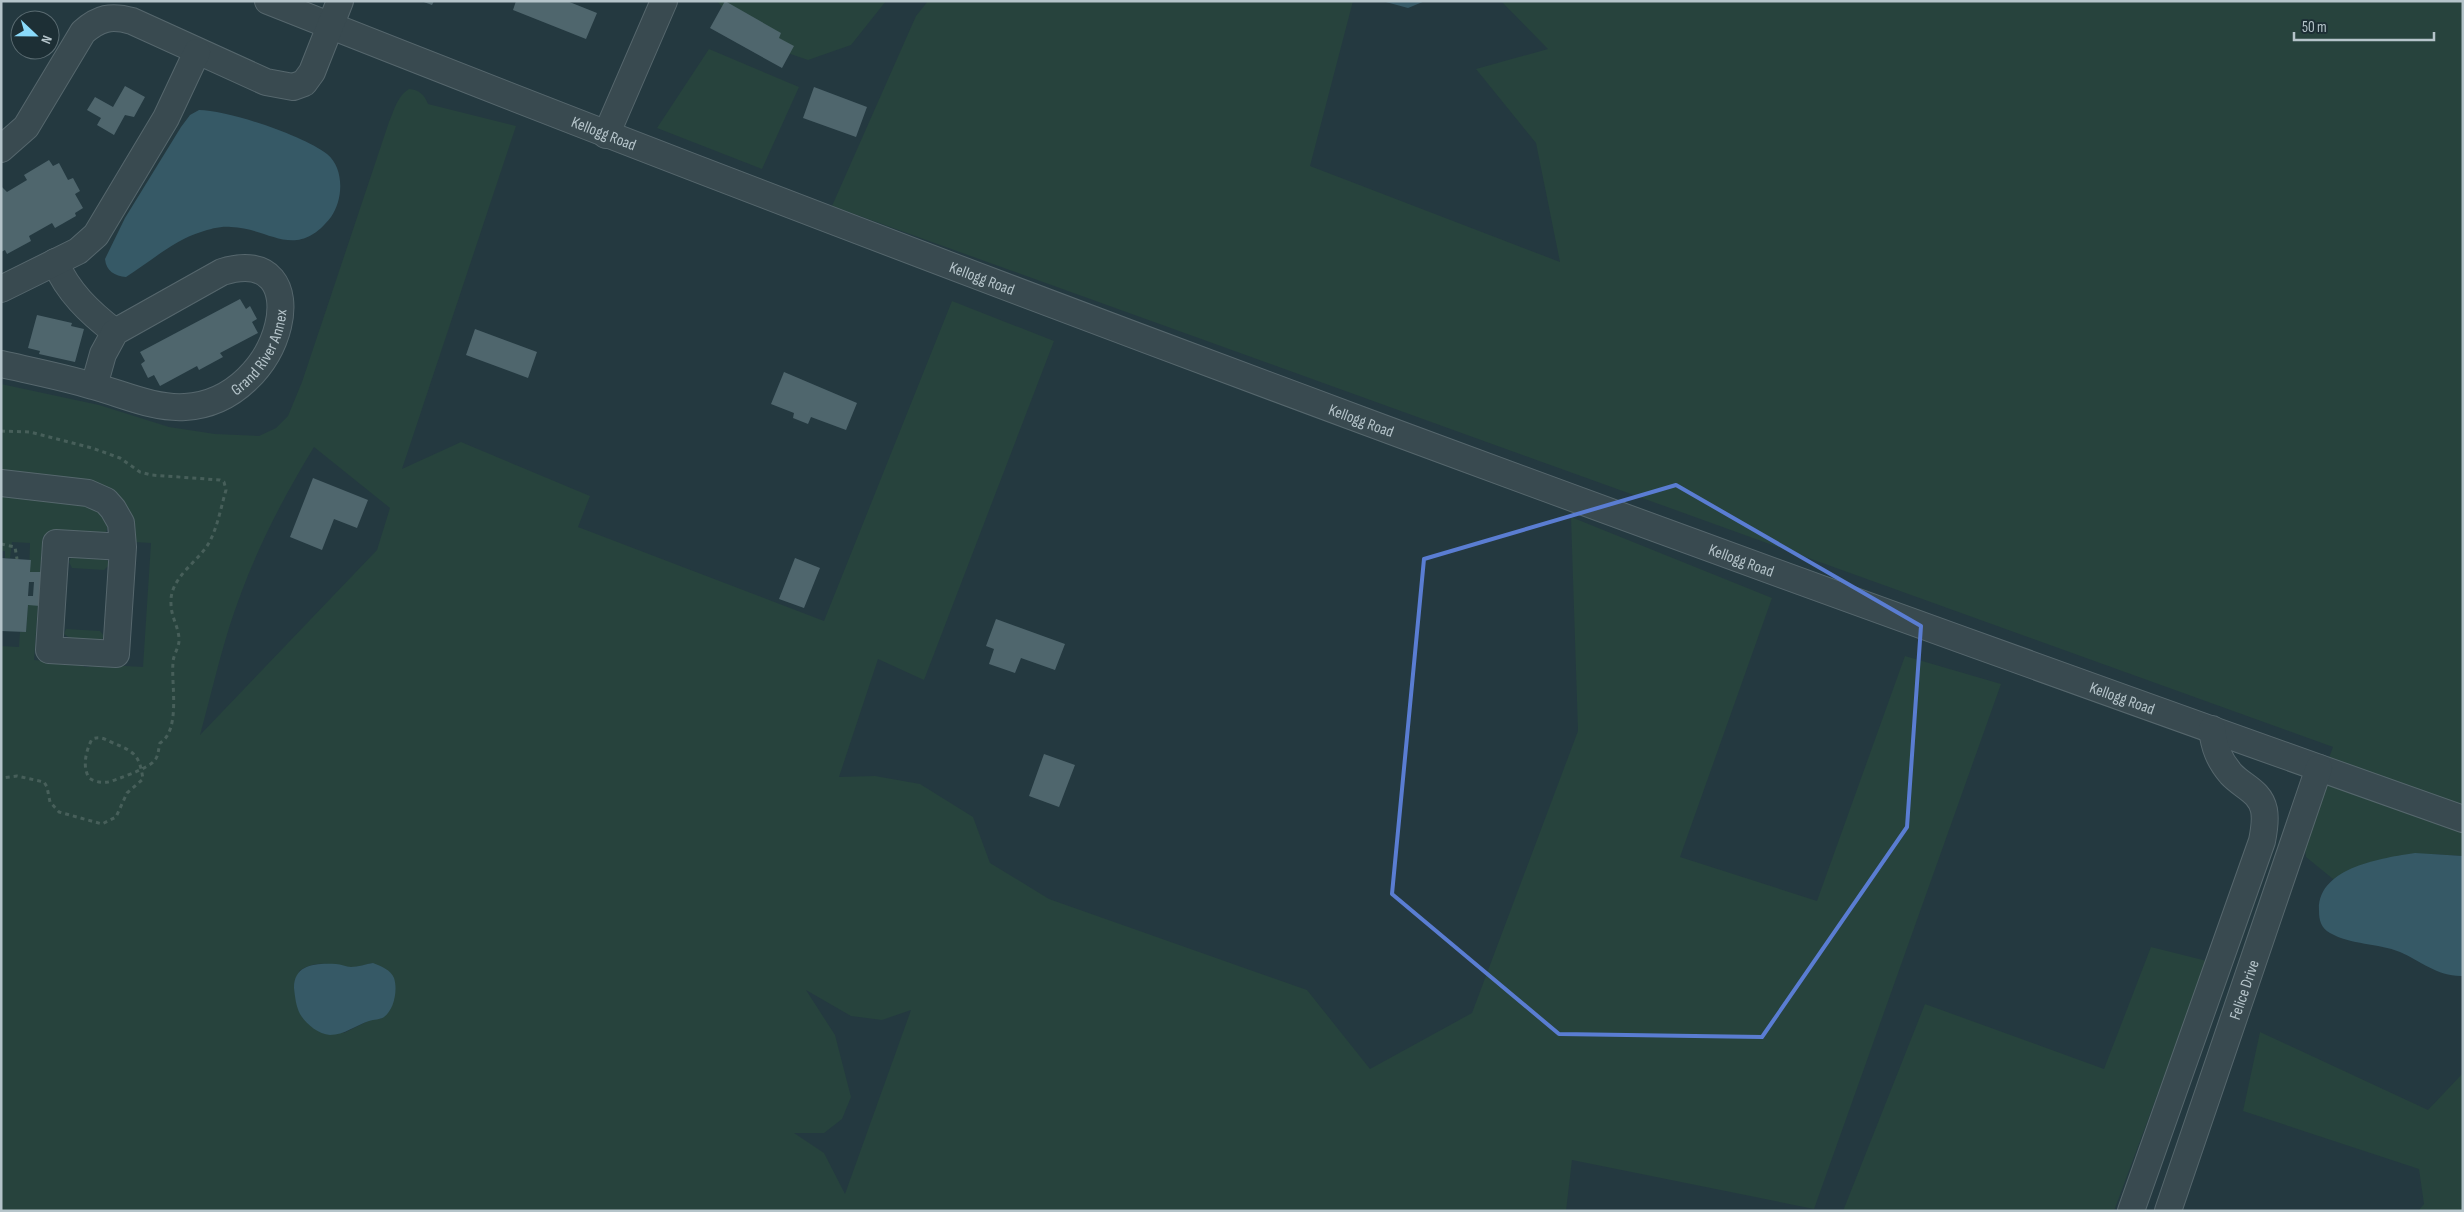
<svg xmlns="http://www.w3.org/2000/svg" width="2464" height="1212" font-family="'Sofia Sans Condensed',sans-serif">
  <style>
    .green { fill: #27433d; fill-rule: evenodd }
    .water { fill: #365966 }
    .building { fill: #4f666d; fill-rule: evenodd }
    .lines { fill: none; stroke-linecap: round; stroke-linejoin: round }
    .minor-casing { stroke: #56676d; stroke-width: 28 }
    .path { stroke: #475f5a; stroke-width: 3; stroke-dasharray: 4 4; stroke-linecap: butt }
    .minor { stroke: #394a50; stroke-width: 26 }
    .marked { fill: none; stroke: #5a7dd2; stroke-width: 4; stroke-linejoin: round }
    .labels { text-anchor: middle; stroke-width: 4; stroke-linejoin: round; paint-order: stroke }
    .street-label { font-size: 16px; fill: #b5c4ca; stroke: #1d2f35 }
  </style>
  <rect width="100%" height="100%" fill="#243940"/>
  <path class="green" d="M717 1H886L851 45 808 60 750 40Z
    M928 1H1353L1310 166 1560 262 1536 143 1476 69 1548 49 1501 1H2463V856C2414 852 2377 855 2333 879L2306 857 2302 829 2333 747 832 206 916 16Z
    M709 49 799 87 762 169 657 128Z
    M409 89C419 90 424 94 428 104L516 126 402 469 461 442 590 496 578 527 824 621 952 301 1054 341 924 680 878 659 839 777 875 776 920 784 973 817 990 863 1049 899 1307 990 1370 1069 1472 1013 1578 731 1571 517 1772 598 1680 857 1817 901 1905 656 2001 684 1814 1209 1572 1160 1566 1211H1V646L19 647 20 632H26L28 603H38L34 660 83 663 84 667H89V664L143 667 151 543 134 542 124 507 1 473V384L99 405 169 427 215 434 259 436 276 428 288 416 302 382 389 122C394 110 398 95 409 89ZM314 447 390 508 377 550 200 735C210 699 218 663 229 628 249 564 279 504 314 447ZM373 963 383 1018 370 1020 344 1033 299 971C318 959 329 965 349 967 357 968 366 964 373 963ZM806 990 851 1016 882 1020 911 1010 845 1194 824 1153 794 1133H824L842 1119 851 1097 835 1035Z
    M1 494 75 501 103 512C108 524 111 529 100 539L43 536 40 575 29 574 30 543 12 542 10 558H5V551H1Z
    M76 557 104 559 108 561 109 565 104 570 72 568 69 562 71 558Z
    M66 629 100 631 104 636 101 641 70 638 64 634Z
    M2151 947 2207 961 2114 1211H1843L1925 1004 2104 1069Z
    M2260 1032 2428 1110 2463 1073V1211H2418L2424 1204 2419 1169 2243 1111Z"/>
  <path class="water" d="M1382 1H1425L1408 8Z
    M199 110C228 110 304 136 327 154 345 169 343 200 331 217 296 262 270 228 231 227 221 226 210 229 201 232 174 240 150 262 126 277 115 276 106 271 105 259L125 218 181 127 190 115Z
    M2415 853 2463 856V976C2438 977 2421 961 2400 952 2378 943 2351 945 2330 933 2321 928 2319 920 2319 911 2317 867 2383 858 2415 853Z
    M373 963C381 966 391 970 394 978 398 990 394 1010 384 1017 380 1020 374 1019 369 1021 356 1025 344 1035 330 1035 318 1034 306 1024 300 1014 296 1006 295 997 294 988 294 964 316 963 336 964 341 964 346 967 351 967 358 967 366 964 373 963Z"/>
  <path class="building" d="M421 1H434L432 5Z
    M516 1H567L597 13 586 39 513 10Z
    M725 1 781 33 779 38 794 46 782 68 710 28Z
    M125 86 145 97 134 117 125 115 114 135 97 125 101 118 87 110 95 97 113 107Z
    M814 87 867 107 856 137 803 118Z
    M49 160 53 166 59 163 68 180 73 178 80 191 75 194 83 208 75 213 76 216 55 228 52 223 29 236 31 241 7 254 5 250 1 252V186L7 192 27 180 24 175Z
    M240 299 246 309 250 306 257 319 252 322 258 333 220 353 223 357 199 370 197 366 160 386 154 375 148 378 141 364 145 361 140 352Z
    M37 315 72 323 71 326 84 329 75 362 39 354 40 351 28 348Z
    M475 329 537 352 528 378 466 355Z
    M784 372 857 403 846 430 811 417 808 424 793 418 794 413 771 404Z
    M313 478 368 500 357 528 334 519 322 550 290 537Z
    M1 558 31 560 30 572H42L40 606 28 605 26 632 1 631ZM29 582H34L33 596H28Z
    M795 558 820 568 804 608 779 599Z
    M996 619 1065 644 1055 670 1021 658 1015 673 989 664 994 649 986 646Z
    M1044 754 1075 765 1059 807 1029 796Z"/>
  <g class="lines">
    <g class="minor-casing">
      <g id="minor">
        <path id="s1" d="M268 1C994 289 1727 558 2463 819"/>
        <path d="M606 135 664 1"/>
        <path d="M1 149 26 127 83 32C99 18 111 15 132 21L266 82 293 87 304 83 312 72 340 1"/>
        <path d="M55 262C68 292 89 312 115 332"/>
        <path d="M1 289 78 251 96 235 166 118 197 52"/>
        <path id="s2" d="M1 364C32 371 63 377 93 386 123 394 154 409 185 407 286 401 320 241 222 272L115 332 103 354 94 386"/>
        <path d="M1 483 88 493 106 501 113 509 121 523 123 547 116 654 49 650 56 543 123 547"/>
        <path d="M2131 1211 2262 841C2264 831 2266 820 2264 810 2260 791 2243 787 2231 774 2219 760 2214 747 2212 729"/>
        <path id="s3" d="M2168 1211 2319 768"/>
      </g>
    </g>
    <path class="path" d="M1 431 30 432 92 448 120 458 140 472 151 475 220 480 224 482 226 490C221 507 218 525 210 541 199 562 169 577 171 604 171 616 178 626 179 638 180 647 173 654 173 663 171 684 181 730 160 743 158 750 159 756 154 761 149 768 116 780 108 782 101 783 95 782 89 778 82 766 86 751 92 739 101 736 104 739 111 742 134 752 139 753 143 779L127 793 116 817 102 824 59 812 50 802 47 787 44 782 17 776 1 778
      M1 544 15 547 17 559"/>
    <use href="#minor" class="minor"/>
  </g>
  <path class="marked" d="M1676 485 1921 626 1907 827 1762 1037 1559 1034 1392 894 1424 559Z"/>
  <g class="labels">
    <g class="street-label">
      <text dy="6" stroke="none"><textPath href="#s1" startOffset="361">Kellogg Road</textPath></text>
      <text dy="6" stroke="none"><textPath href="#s1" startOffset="766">Kellogg Road</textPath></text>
      <text dy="6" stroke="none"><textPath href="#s2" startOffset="289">Grand River Annex</textPath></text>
      <text dy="6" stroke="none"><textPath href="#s1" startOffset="1171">Kellogg Road</textPath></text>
      <text dy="6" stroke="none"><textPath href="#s1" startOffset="1576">Kellogg Road</textPath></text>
      <text dy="6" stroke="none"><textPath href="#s1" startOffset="1981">Kellogg Road</textPath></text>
      <text dy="6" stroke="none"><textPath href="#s3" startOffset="234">Felice Drive</textPath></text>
    </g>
  </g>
  <rect width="2464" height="1212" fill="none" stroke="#b5c4ca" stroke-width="5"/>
  <g transform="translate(35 35) rotate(112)"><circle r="24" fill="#1d2f35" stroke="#5a6b71"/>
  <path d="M0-4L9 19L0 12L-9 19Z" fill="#8adafa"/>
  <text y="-8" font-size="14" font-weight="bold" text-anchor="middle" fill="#b5c4ca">N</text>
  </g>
  <path d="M2294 32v8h140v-8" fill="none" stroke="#b5c4ca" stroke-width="2.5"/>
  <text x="2302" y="32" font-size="15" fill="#b5c4ca" stroke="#1d2f35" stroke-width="4" paint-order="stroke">50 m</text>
</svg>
